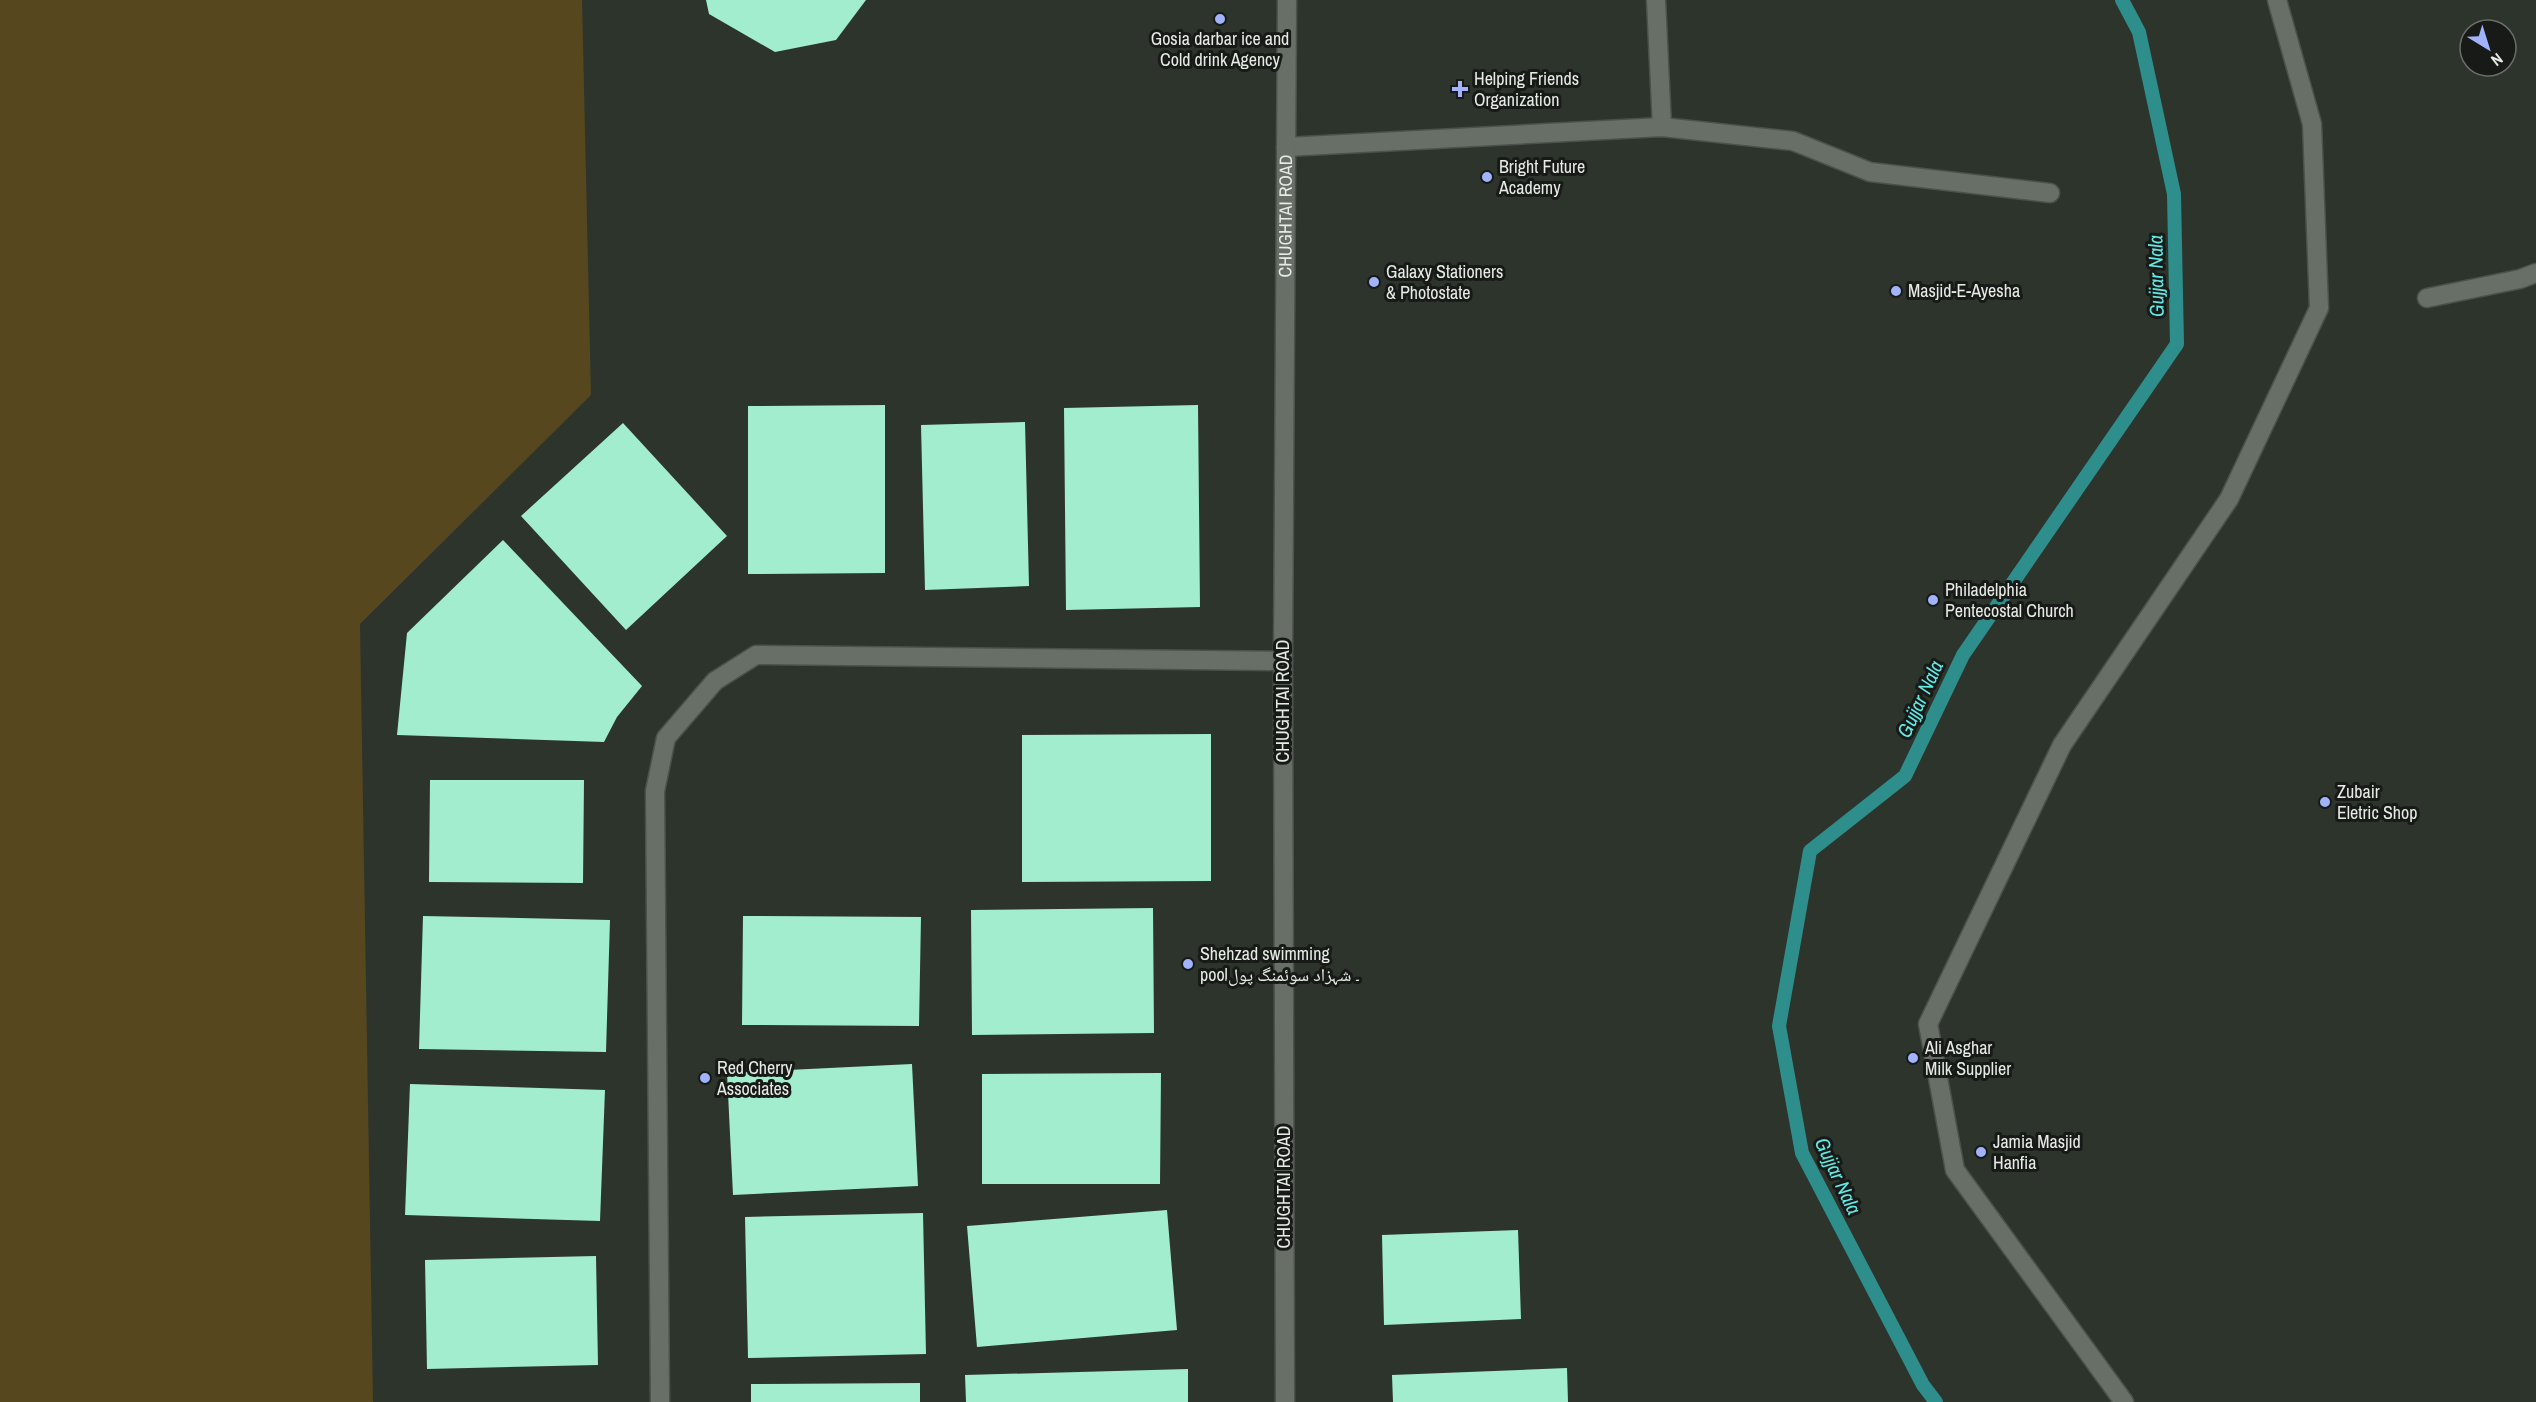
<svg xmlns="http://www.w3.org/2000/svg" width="2536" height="1402" font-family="'Archivo Narrow','Noto Naskh Arabic',sans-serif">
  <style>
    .green { fill: #57471f }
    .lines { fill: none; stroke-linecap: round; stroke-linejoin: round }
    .stream { stroke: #2e8e8c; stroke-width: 14 }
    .building { fill: #a1edce }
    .lane-casing { stroke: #4c514b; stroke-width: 21 }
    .street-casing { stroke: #4c514b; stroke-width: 21 }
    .secondary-casing { stroke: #4c514b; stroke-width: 21 }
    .lane { stroke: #676f66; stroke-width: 18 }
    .street { stroke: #676f66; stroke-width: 18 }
    .secondary { stroke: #676f66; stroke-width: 18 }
    .poi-dot { fill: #a1b3fd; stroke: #171a17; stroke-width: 2 }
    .labels { text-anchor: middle; stroke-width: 6; stroke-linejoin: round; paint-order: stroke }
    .poi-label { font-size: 18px; fill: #e7ebe6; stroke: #171a17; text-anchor: start }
    .street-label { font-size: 18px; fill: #e7ebe6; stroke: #171a17 }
    .water-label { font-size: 20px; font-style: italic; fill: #63eae7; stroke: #171a17 }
  </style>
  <rect width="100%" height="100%" fill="#2d342c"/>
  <path class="green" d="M0 0H582L591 395 360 624 373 1402H0Z"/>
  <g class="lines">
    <path class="stream" d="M1936 1402 1923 1385 1802 1153 1779 1026 1810 851 1905 776 1963 655 2177 344 2174 194 2139 32 2122 0"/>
  </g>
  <path class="building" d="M706 0H866L836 40 775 52 709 14Z
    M885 405V573L748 574V406Z
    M1198 405 1200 607 1066 610 1064 408Z
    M1025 422 1029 586 925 590 921 425Z
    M623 423 727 536 626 630 521 516Z
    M503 540 642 686 617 717 604 742 397 735 407 633Z
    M1211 734V881L1022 882V735Z
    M430 780H584L583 883 429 882Z
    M1153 908 1154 1033 972 1035 971 910Z
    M423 916 610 920 606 1052 419 1049Z
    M743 916 921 917 919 1026 742 1025Z
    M912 1064 918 1186 733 1195 727 1073Z
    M1161 1073 1160 1184H982V1074Z
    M410 1084 605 1090 600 1221 405 1215Z
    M1167 1210 1177 1330 977 1347 967 1226Z
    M923 1213 926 1354 748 1358 745 1217Z
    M1518 1230 1521 1319 1384 1325 1382 1235Z
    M596 1256 598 1365 427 1369 425 1260Z
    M1567 1368 1568 1402H1393L1392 1375Z
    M1188 1369V1402H966L965 1375Z
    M920 1383V1402H751V1384Z"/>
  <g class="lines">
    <g class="lane-casing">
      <path id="lane" d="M1656 0 1662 127"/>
    </g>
    <g class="street-casing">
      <path id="street" d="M1286 147 1662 127 1793 141 1870 172 2050 193
        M2427 298 2520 279 2536 273
        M660 1402 655 791 666 738 715 681 756 655 1283 661
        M2124 1402 1955 1170 1928 1024 2062 745 2229 499 2319 308 2312 124 2277 0"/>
    </g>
    <g class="secondary-casing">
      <g id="secondary">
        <path id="s1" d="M1285 1402 1283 661 1287 0"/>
      </g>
    </g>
    <use href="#lane" class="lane"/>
    <use href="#street" class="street"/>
    <use href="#secondary" class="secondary"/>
  </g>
  <g class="poi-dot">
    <circle cx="1220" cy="19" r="6"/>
    <path d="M1457 80h6v6h6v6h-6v6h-6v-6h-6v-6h6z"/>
    <circle cx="1487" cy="177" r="6"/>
    <circle cx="1374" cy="282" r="6"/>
    <circle cx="1896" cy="291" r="6"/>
    <circle cx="1933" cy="600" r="6"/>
    <circle cx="2325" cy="802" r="6"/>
    <circle cx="1188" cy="964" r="6"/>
    <circle cx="1913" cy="1058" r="6"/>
    <circle cx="705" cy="1078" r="6"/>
    <circle cx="1981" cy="1152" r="6"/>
  </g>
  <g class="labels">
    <g class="poi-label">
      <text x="1220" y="45" text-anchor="middle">Gosia darbar ice and<tspan x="1220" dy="21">Cold drink Agency</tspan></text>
      <text x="1474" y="85">Helping Friends<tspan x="1474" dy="21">Organization</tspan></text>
      <text x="1499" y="173">Bright Future<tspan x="1499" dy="21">Academy</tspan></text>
      <text x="1386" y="278">Galaxy Stationers<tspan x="1386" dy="21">&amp; Photostate</tspan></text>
      <text x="1908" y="297">Masjid-E-Ayesha</text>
      <text x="1945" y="596">Philadelphia<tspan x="1945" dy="21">Pentecostal Church</tspan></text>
      <text x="2337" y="798">Zubair<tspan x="2337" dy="21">Eletric Shop</tspan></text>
      <text x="1200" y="960">Shehzad swimming<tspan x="1200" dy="21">pool۔ شہزاد سوئمنگ پول</tspan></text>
      <text x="1925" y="1054">Ali Asghar<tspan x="1925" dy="21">Milk Supplier</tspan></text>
      <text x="717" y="1074">Red Cherry<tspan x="717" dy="21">Associates</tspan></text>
      <text x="1993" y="1148">Jamia Masjid<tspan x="1993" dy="21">Hanfia</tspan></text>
    </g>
    <g class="street-label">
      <text dy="6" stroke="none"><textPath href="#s1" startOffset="1186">CHUGHTAI ROAD</textPath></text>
      <text transform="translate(1283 701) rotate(-90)" y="6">CHUGHTAI ROAD</text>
      <text transform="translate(1284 1187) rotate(-90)" y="6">CHUGHTAI ROAD</text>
    </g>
    <g class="water-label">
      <text transform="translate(2156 276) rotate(-91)" y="7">Gujjar Nala</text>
      <text transform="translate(1920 699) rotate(-65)" y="7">Gujjar Nala</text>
      <text transform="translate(1838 1176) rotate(65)" y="7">Gujjar Nala</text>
    </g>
  </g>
  <g transform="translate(2488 48) rotate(142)"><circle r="28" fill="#171a17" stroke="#6a6e6a" stroke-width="1.5"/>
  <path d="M0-4.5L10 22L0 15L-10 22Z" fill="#a1b3fd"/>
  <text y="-9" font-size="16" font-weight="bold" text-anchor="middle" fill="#e7ebe6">N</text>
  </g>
</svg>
